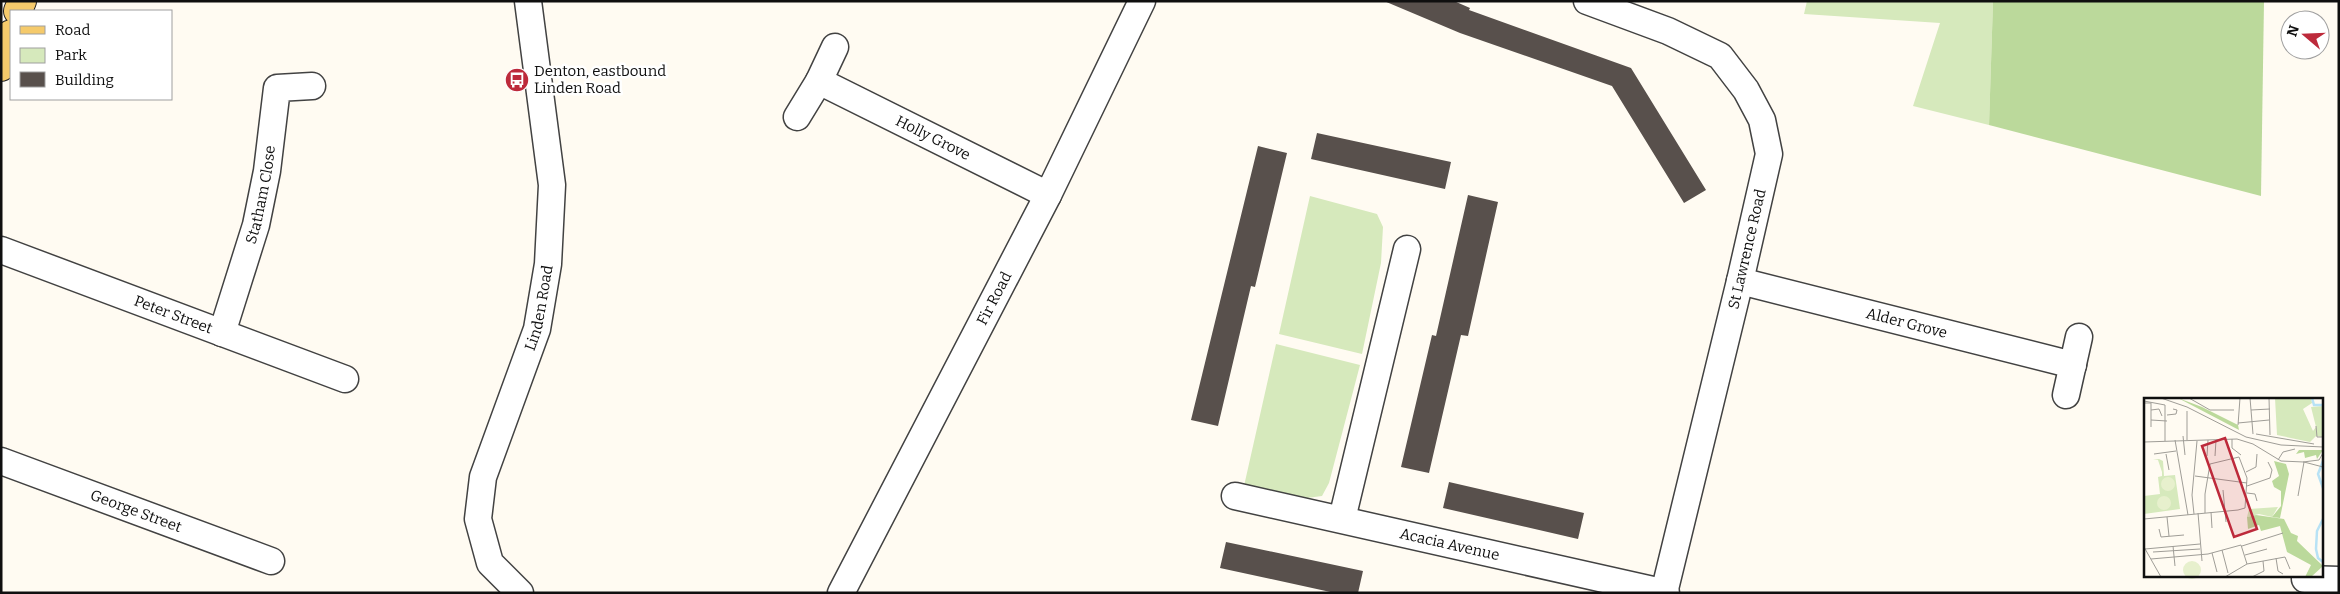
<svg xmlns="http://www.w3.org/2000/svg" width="2340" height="594" font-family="Bitter,serif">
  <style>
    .green { fill: #d6e9bc }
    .forest { fill: #bbd99b }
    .building { fill: #58504c }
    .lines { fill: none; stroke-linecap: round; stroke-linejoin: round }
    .street-casing { stroke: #424242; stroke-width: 29 }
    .primary-casing { stroke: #202020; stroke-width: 30 }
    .street { stroke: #fff; stroke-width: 26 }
    .primary { stroke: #f5ca6b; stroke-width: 28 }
    .labels { text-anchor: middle; stroke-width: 5; stroke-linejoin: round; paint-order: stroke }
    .poi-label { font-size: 15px; fill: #0f0f0f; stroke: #fff; text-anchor: start }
    .street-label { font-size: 15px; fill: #0f0f0f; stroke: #fff }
    .inset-river { fill: none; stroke: #b8e2f5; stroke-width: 2.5 }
    .inset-road { fill: none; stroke: #9f9d97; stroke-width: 1 }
    .view { fill: #bd2a3b; fill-opacity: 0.15; stroke: #bd2a3b; stroke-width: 2.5 }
    .inset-edge { fill: none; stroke: #0f0f0f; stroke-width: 2.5 }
  </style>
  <rect width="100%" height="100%" fill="#fffbf2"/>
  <path class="green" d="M1807 1H1993L1989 125 1913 106 1940 23 1804 14Z
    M1310 196 1377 214 1383 227 1381 263 1362 354 1279 334Z
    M1276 344 1360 365 1329 483 1322 496 1307 498 1244 486Z"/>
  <path class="forest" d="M1993 1H2264L2261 196 1989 125Z"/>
  <path class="building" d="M1384 1H1454L1470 8 1469 10 1631 68 1706 190 1684 203 1612 86 1460 33Z
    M1317 133 1451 162 1445 189 1311 159Z
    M1258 146 1287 153 1255 287 1251 286 1218 426 1191 420Z
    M1468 195 1498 202 1468 336 1461 335 1429 473 1401 467 1432 335 1436 336Z
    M1449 482 1584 513 1578 539 1443 508Z
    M1226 542 1363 571 1358 593H1335L1220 568Z"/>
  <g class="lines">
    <g class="street-casing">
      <g id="street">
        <path d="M1587 1 1668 31 1720 56 1746 90 1762 120 1769 154 1740 281 1664 593"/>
        <path id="s1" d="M835 47 819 81 1048 195"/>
        <path d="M797 117 819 81"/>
        <path id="s2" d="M1 250 345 379"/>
        <path id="s3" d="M1740 281 2073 365"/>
        <path id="s4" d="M222 333 256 225 267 171 277 88 312 86"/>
        <path d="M2066 395 2079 337"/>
        <path id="s5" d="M1 461 271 561"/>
        <path id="s6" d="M1235 496 1666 593"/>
        <path d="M1342 519 1407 249"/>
        <path d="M2305 579 2339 580"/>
        <path id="s7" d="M520 593 490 563 478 519 483 477 537 329 548 264 552 185 528 1"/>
        <path id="s8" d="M841 593 1048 195 1142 1"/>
      </g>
    </g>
    <g class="primary-casing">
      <path id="primary" d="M18 11 22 1
        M1 67 11 34"/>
    </g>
    <use href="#street" class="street"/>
    <use href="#primary" class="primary"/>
  </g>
  <defs>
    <g id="bus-disc" transform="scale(1.25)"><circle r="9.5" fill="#bd2a3b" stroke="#fff"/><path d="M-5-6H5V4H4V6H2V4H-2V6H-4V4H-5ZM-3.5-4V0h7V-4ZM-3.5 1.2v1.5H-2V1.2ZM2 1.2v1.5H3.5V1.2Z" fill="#fff"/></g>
  </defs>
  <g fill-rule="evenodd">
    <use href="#bus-disc" x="517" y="80"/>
  </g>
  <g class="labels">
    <g class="poi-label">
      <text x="534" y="76">Denton, eastbound<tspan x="534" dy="17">Linden Road</tspan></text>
    </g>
    <g class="street-label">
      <text dy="5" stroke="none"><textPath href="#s1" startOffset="165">Holly Grove</textPath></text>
      <text dy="5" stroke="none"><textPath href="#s4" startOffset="144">Statham Close</textPath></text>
      <text transform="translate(1747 249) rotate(-77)" y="5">St Lawrence Road</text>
      <text dy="5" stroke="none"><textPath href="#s8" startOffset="332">Fir Road</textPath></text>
      <text dy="5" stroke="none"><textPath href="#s7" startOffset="309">Linden Road</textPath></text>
      <text dy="5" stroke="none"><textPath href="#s2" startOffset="184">Peter Street</textPath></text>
      <text dy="5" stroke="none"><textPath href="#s3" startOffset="172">Alder Grove</textPath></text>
      <text dy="5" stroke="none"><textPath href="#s5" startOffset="144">George Street</textPath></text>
      <text dy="5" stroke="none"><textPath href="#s6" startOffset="220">Acacia Avenue</textPath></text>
    </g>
  </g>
  <g transform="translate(2144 398)">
    <rect width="179" height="179" fill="#fffbf2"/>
    <path d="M131 0H167L168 5 159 11 169 33 172 29 167 9 179 8V39L172 38 166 44 133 37ZM15 61 19 63 20 78 31 77 36 111 0 116V98L16 96 14 79 18 78V74L14 62H9ZM134 109 128 119 115 116 103 119 105 111Z" fill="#d6e9bc"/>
    <path d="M34 0 58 9 94 27 95 32ZM179 52 173 61 172 57 161 60 160 54 152 56 155 52ZM130 63 142 66 145 76 136 120 128 119 137 108V93L130 89 128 83 135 78ZM112 117 140 121 147 135 154 138 153 143 179 168 167 179H161L167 167 143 154 136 128 117 133 115 127 104 131 103 119Z" fill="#bbd99b"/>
    <path d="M17 86a7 7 0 1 1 14 0a7 7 0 1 1-14 0ZM13 105a7 7 0 1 1 14 0a7 7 0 1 1-14 0ZM39 172a9 9 0 1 1 18 0a9 9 0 1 1-18 0Z" fill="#e7f0cd"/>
    <path class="inset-river" d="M168 0 170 7H179M179 63 174 76 179 90M179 121 173 133 172 151 174 160 179 164"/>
    <path class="inset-road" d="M17 0 43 9 102 39 137 47 179 49M45 0 66 12H90M106 0 109 36M125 0 126 37M0 3 21 7V43M0 5H7V29M7 12 15 11 18 18M107 12 126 11M43 13V42M23 17 32 16 33 12 29 11M7 22 23 23M94 25 125 22M94 27 96 0M172 28 173 39H179M112 36 170 46M39 38 41 57M88 41V50L97 57M31 42 44 117M0 44 93 41 109 46 137 63 160 64 179 69M10 56 32 53M22 56 25 72M63 58 64 42M71 58 72 42M134 62 139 54 151 51M159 64 175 62 179 55M102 74 112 69 113 56M51 78 103 85M103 88 126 80 128 72 124 64M79 92 82 124M103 95 111 96 113 103M154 98 160 64M67 114 68 130M54 115 58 163M50 116 48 97 53 43M23 119 25 138M0 121 94 112 101 110 103 80 95 59 66 66 61 96V115M15 131 17 139 40 137M29 148 31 168M98 148 139 135M0 149 17 179M1 151 56 146M78 152 84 175M9 154 56 151M68 155 73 174M101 157 123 151M132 160 134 173 139 176M7 161 64 156 97 147 103 166 81 179M103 166 141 159 146 171M108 179 120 173 119 163"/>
    <path class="view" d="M81 40 113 131 90 139 58 48Z"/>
    <rect width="179" height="179" class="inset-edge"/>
  </g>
  <rect width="2340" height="594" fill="none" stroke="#0f0f0f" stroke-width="5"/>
  <rect x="10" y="10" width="162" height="90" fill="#ffffff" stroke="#9f9f9f"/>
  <rect x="20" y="26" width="25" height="8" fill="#f5ca6b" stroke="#9f9f9f"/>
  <text x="55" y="35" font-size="15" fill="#0f0f0f">Road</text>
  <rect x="20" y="48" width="25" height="15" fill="#d6e9bc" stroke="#9f9f9f"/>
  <text x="55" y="60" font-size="15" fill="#0f0f0f">Park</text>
  <rect x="20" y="72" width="25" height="15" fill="#58504c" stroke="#9f9f9f"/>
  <text x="55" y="85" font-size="15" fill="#0f0f0f">Building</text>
  <g transform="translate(2305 35) rotate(289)"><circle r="24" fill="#ffffff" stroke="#9f9f9f"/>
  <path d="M0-4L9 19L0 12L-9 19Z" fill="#bd2a3b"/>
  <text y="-8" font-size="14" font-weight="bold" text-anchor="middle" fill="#0f0f0f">N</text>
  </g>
</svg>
